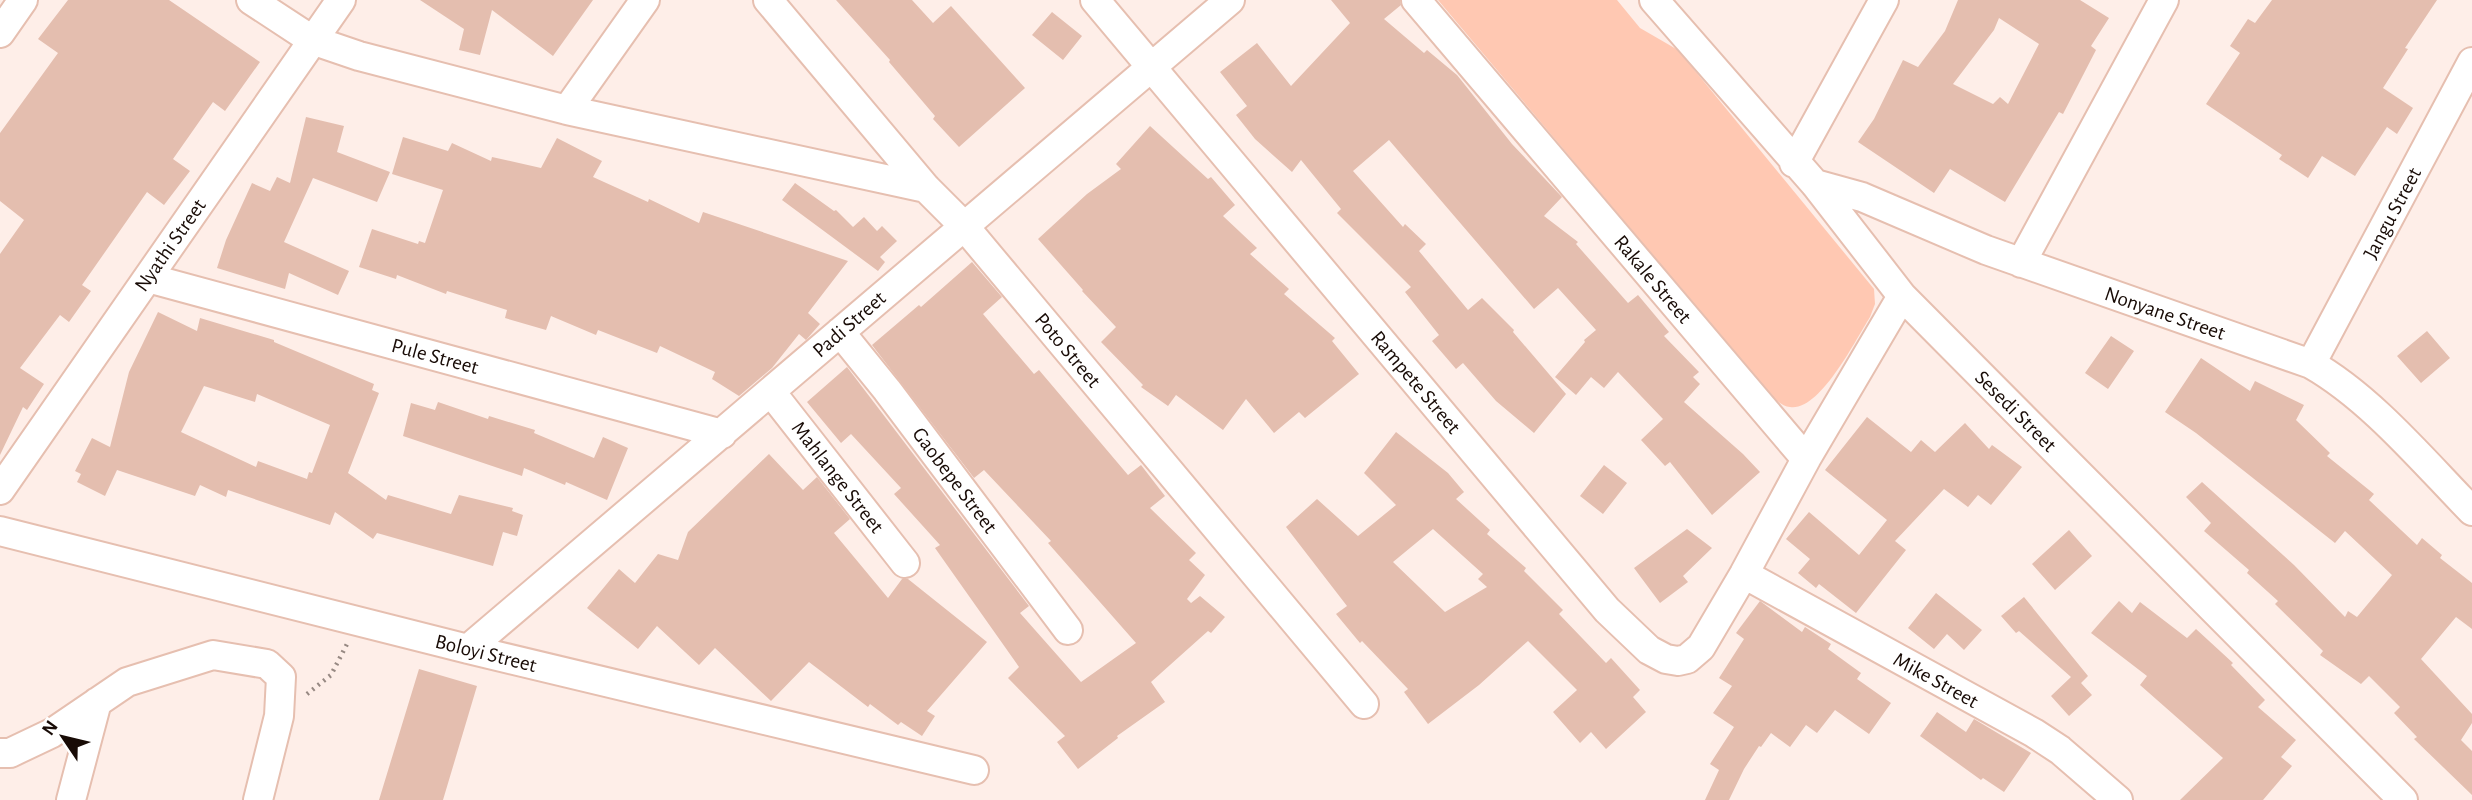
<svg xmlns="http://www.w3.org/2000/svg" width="2472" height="800" font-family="'Alegreya Sans',sans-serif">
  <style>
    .green { fill: #ffc8b2 }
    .building { fill: #e4beaf; fill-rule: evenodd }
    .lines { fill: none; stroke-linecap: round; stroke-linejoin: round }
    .minor-casing { stroke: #e6bfb0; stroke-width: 32 }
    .path { stroke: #978983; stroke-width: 4.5; stroke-dasharray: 2 5; stroke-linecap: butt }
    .minor { stroke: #fff; stroke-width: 28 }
    .labels { text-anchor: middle; stroke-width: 5; stroke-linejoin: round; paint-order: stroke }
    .street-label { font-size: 21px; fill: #180b06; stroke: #fff }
  </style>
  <rect width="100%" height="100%" fill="#feeee8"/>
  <path class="green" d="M1438 0H1617L1640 28 1678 50 1874 289 1875 304 1870 317C1856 339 1820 412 1790 407 1783 406 1777 401 1772 397Z"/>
  <path class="building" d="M68 0H169L260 62 225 111 213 102 173 159 190 171 164 205 147 192 82 285 91 291 69 322 60 315 20 368 44 384 27 410 23 407 0 455V254L24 220 0 201V133L58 53 38 39Z
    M420 0H593L553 56 492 10 480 55 459 50 464 29Z
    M836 0H912L933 23 951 6 1025 88 959 147 933 119 935 116 889 62 890 60Z
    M1331 0H1400L1401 5 1384 19 1424 53 1427 50 1457 75 1512 144 1562 197 1544 216 1578 242 1576 244 1628 303 1638 295 1669 332 1664 336 1699 372 1693 377 1700 384 1684 402 1743 454 1760 472 1712 515 1670 462 1665 466 1641 440 1663 419 1618 372 1604 388 1591 377 1576 395 1555 377 1585 342 1584 340 1596 330 1558 288 1534 309 1389 140 1353 171 1403 227 1405 224 1426 244 1419 251 1468 310 1482 298 1514 330 1513 332 1566 394 1534 433 1496 401 1463 363 1456 369 1432 341 1439 335 1405 292 1411 287 1337 213 1341 209 1301 160 1292 172 1255 139 1236 115 1247 106 1220 72 1257 43 1291 86 1350 23Z
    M1958 0H2080L2109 18 2091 46 2096 50 2063 114 2059 112 2005 202 1950 169 1934 193 1858 142 1874 119 1903 60 1918 67 1945 31ZM1999 18 2039 44 2008 104 2000 97 1993 104 1953 84 1994 30Z
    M2272 0H2437L2405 48 2408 49 2383 88 2413 108 2397 134 2387 127 2355 176 2322 156 2308 178 2279 159 2282 155 2206 104 2240 53 2230 46 2248 19 2255 23Z
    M1052 12 1082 36 1063 60 1032 35Z
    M306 117 344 126 337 152 390 172 377 202 313 178 284 242 349 271 338 295 289 273 285 289 217 268 226 240 252 183 270 191 277 177 290 183Z
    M1150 126 1208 179 1211 177 1235 205 1223 216 1257 248 1250 254 1289 289 1284 294 1335 338 1332 341 1359 374 1305 418 1299 412 1274 433 1246 399 1223 430 1176 395 1168 406 1141 387 1143 385 1101 342 1116 327 1082 291 1083 290 1038 239 1087 194 1121 169 1116 164Z
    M403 137 448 151 452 143 491 161 492 157 541 168 557 138 602 161 593 177 648 202 649 199 699 223 703 212 848 261 808 313 820 324 806 340 799 334 772 368 739 396 712 379 715 372 660 346 657 353 598 330 596 335 551 316 546 330 505 318 507 310 447 291 446 294 397 275 396 279 359 267 372 229 418 244 419 241 425 243 443 190 392 174Z
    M795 183 834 211 836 210 853 227 864 217 877 231 882 226 897 241 880 257 885 262 878 271 782 200Z
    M972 262 1002 297 983 314 1034 374 1039 370 1128 475 1141 465 1165 496 1150 508 1196 553 1189 560 1205 575 1187 599 1191 603 1200 596 1225 617 1211 633 1208 631 1151 682 1165 702 1117 736 1118 738 1078 769 1057 742 1065 736 1008 678 1019 667 935 548 940 545 894 494 901 488 851 434 841 443 807 402 847 367 1029 606 1020 613 1081 682 1136 643 1048 543 1051 541 984 470 974 478 872 345 919 305 921 307Z
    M158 312 197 331 200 318 274 340V342L374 384 372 390 379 393 348 473 386 500 388 495 451 514 459 495 513 508 512 511 523 515 517 536 503 532 493 566 377 533 373 539 335 512 330 525 228 490 226 497 200 485 195 496 117 470 105 496 77 482 81 474 75 471 92 438 110 447 129 372ZM204 386 255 402 257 394 330 425 312 473 309 472 307 479 258 461 256 467 181 432Z
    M2427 331 2450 358 2421 383 2397 356Z
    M2111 336 2134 351 2108 389 2085 373Z
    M2201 358 2250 391 2255 381 2304 405 2296 420 2330 453 2327 456 2374 494 2369 500 2417 545 2422 538 2442 555 2440 558 2472 583V629L2456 617 2421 659 2472 714V723L2461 740 2472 751V795L2414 739 2417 737 2394 713 2400 707 2369 676 2361 684 2320 655 2323 651 2275 604 2278 601 2247 573 2249 570 2204 531 2211 523 2186 497 2202 482 2294 565 2345 617 2348 611 2357 617 2392 575 2345 531 2335 543 2196 433 2165 412Z
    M438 402 488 419 489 416 535 430 534 433 594 458 603 437 628 448 607 500 566 482 565 485 524 468 522 476 403 436 411 403 435 410Z
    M1867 417 1911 452 1921 440 1935 452 1965 423 1989 449 1992 445 2022 467 1991 505 1978 495 1968 507 1944 489 1895 541 1906 550 1856 613 1819 584 1816 588 1798 573 1810 559 1786 539 1809 512 1859 555 1887 520 1825 470Z
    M1396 432 1448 473 1464 492 1456 499 1490 530 1487 534 1526 568 1524 571 1563 610 1559 614 1606 663 1611 658 1640 690 1633 697 1646 712 1606 749 1591 732 1580 743 1553 712 1577 690 1528 641 1479 685 1428 724 1404 692 1408 689 1362 641 1360 643 1336 614 1347 606 1286 527 1317 499 1358 536 1396 505 1364 473ZM1433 529 1483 574 1478 579 1487 587 1445 612 1393 562Z
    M769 454 803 490 817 477 850 519 834 533 888 598 902 579H908L987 642 927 711 935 716 922 736 901 722 898 725 870 704 868 707 809 662 771 701 715 648 699 665 657 626 638 649 587 608 619 569 635 583 658 554 678 560 688 532Z
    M1604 465 1627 483 1603 514 1580 496Z
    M1687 529 1712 548 1683 576 1688 582 1660 603 1634 568Z
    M2069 530 2092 556 2055 590 2032 564Z
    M1936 593 1982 630 1964 650 1947 634 1934 649 1908 628Z
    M2024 597 2088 676 2081 683 2092 695 2069 716 2051 696 2071 677 2019 631 2016 633 2001 616Z
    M1760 601 1802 632 1805 627 1831 644 1828 649 1861 673 1857 679 1891 703 1869 734 1835 710 1817 733 1806 725 1790 747 1771 733 1761 747 1759 746 1744 769 1729 800H1705L1719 770 1710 764 1734 727 1713 713 1732 686 1719 678 1744 639 1736 633Z
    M2119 601 2132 613 2140 602 2187 638 2196 629 2233 663 2231 665 2265 700 2258 707 2296 740 2281 757 2292 766 2263 800H2180L2223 758 2140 685 2147 676 2091 633Z
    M419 669 477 686 443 800H379Z
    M1937 712 1966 732 1974 719 2031 753 2004 792 1983 778 1981 780 1920 736Z"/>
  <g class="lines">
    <g class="minor-casing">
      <path id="minor" d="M251 0 312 40 359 56 567 110 926 188
        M768 0 926 188 964 226 1364 704
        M1095 0 1607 610 1649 650 1666 659 1678 661 1687 659 1701 647 1744 574 1806 459 1902 296
        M1416 0 1806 459
        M1654 0 1815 184 1902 296 2403 800
        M0 33 23 0
        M567 110 645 0
        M1794 163 1884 0
        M1815 184 1862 197 1986 250 2311 364C2371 398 2424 462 2472 511
        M2021 263 2164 0
        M148 278 722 434
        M840 332 887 390 1068 630
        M2311 364 2472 62
        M771 392 905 563
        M0 490 341 0
        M0 531 468 649 974 770
        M1744 574 2034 733 2060 750 2118 800
        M468 649 1230 0
        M0 753H10L52 733 127 682 213 655 267 664 281 677 279 716 258 800
        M71 800 97 702"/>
    </g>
    <path class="path" d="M307 694 331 675 347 644"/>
    <use href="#minor" class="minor"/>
  </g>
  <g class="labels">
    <g class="street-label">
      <text transform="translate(2392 213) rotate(-62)" y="7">Jangu Street</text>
      <text transform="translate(170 245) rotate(-55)" y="7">Nyathi Street</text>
      <text transform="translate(1653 279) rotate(50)" y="7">Rakale Street</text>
      <text transform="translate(2165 313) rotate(19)" y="7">Nonyane Street</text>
      <text transform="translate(849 324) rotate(-41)" y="7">Padi Street</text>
      <text transform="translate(1068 350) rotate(50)" y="7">Poto Street</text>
      <text transform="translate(435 356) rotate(15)" y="7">Pule Street</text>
      <text transform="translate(1416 382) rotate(50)" y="7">Rampete Street</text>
      <text transform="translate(2016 411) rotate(45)" y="7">Sesedi Street</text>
      <text transform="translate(838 477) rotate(52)" y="7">Mahlange Street</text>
      <text transform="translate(955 480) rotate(53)" y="7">Gaobepe Street</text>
      <text transform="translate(486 653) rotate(14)" y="7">Boloyi Street</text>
      <text transform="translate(1936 680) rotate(29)" y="7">Mike Street</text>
    </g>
  </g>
  <g transform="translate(63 737) rotate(305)" stroke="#ffffff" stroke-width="5" paint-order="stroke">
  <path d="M0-5L12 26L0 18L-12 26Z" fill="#180b06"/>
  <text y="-10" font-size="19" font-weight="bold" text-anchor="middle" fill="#180b06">N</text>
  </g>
</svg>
